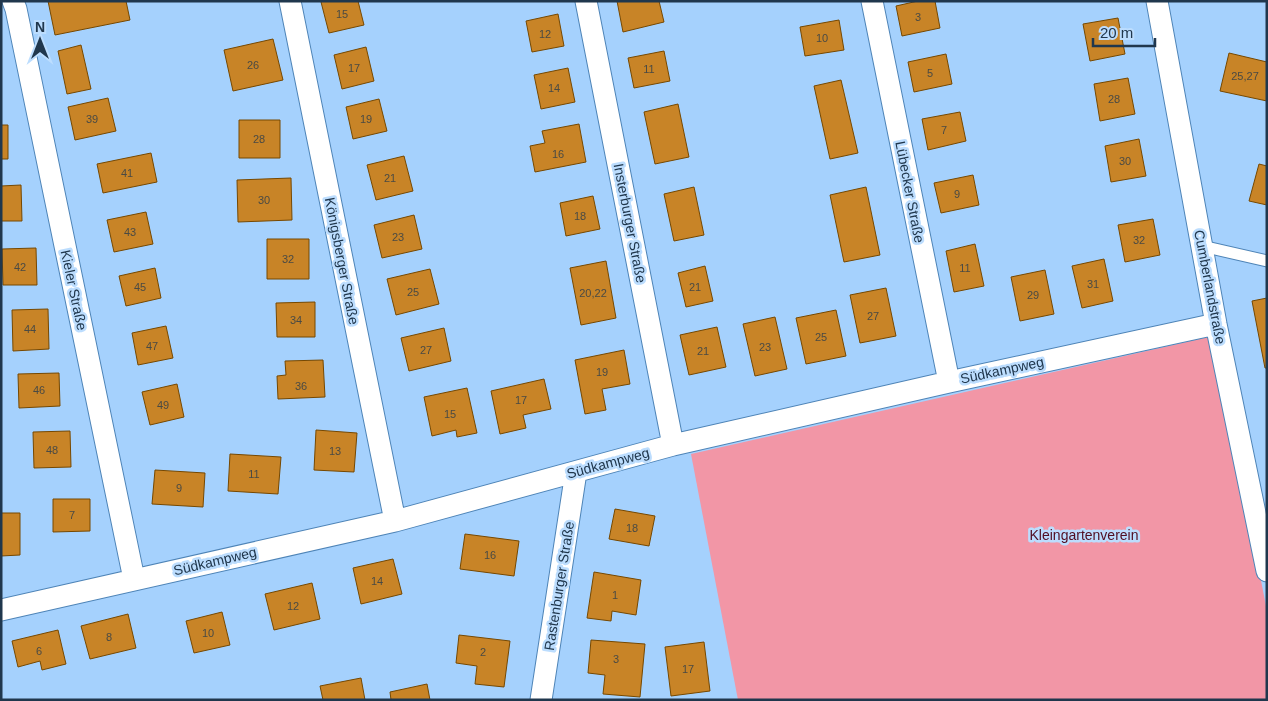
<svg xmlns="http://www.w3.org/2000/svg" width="1268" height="701" font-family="Arial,sans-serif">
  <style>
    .green { fill: #f296a6 }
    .building { fill: #c88427; stroke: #764800 }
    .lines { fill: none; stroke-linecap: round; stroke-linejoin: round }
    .service-casing { stroke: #4e84b7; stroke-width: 13 }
    .minor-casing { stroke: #4e84b7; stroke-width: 23 }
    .service { stroke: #fff; stroke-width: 11 }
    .minor { stroke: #fff; stroke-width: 21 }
    .labels { text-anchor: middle; stroke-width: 5; stroke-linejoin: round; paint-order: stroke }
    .number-label { font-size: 11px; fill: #4a4a44 }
    .street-label { font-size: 14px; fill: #20374d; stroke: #bcddfe }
    .park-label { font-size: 14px; fill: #510e22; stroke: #bcddfe }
  </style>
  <rect width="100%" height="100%" fill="#a5d1fd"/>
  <path class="green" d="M1213 336 1267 611V700H738L691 454Z"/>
  <path class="building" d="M48 1H126L130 20 55 35Z
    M323 1H358L364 25 329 33 321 2Z
    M617 1H659L664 22 623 32Z
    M918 1H935L940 28 902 36 896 6Z
    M558 14 564 46 532 52 526 21Z
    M1118 18 1125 54 1090 61 1083 24Z
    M839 20 844 50 805 56 800 27Z
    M273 39 283 80 233 91 224 50Z
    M81 45 91 89 67 94 58 51Z
    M366 47 374 81 342 89 334 55Z
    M664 51 670 81 634 88 628 58Z
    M1229 53 1267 62V101L1220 91Z
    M946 54 952 84 914 92 908 62Z
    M568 68 575 102 541 109 534 75Z
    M1128 78 1135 114 1100 121 1094 84Z
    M841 80 858 153 830 159 814 86Z
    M108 98 116 131 75 140 68 107Z
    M379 99 387 131 353 139 346 107Z
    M678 104 689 157 655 164 644 112Z
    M960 112 966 141 928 150 922 119Z
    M239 120H280V158H239Z
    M579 124 586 162 535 172 530 146 545 143 542 131Z
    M1 125H8V159H1Z
    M1139 139 1146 176 1111 182 1105 146Z
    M151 153 157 182 103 193 97 164Z
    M404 156 413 191 376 200 367 165Z
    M1259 164 1267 166V205L1249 201Z
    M973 175 979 205 941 213 934 183Z
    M291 178 292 220 238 222 237 180Z
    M21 185 22 221H1V186Z
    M694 187 704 235 674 241 664 194Z
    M866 187 880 255 844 262 830 195Z
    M593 196 600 229 566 236 560 203Z
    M146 212 153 244 114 252 107 220Z
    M414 215 422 249 382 258 374 225Z
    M1153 219 1160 255 1125 262 1118 225Z
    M267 239H309V279H267Z
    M975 244 984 286 954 292 946 251Z
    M36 248 37 285H3L2 249Z
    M1104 259 1113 301 1082 308 1072 266Z
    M606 261 616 318 581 325 570 268Z
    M705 266 713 301 686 307 678 273Z
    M155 268 161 298 126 306 119 276Z
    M430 269 439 304 396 315 387 279Z
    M1045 270 1054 314 1020 321 1011 277Z
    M886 288 896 336 860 343 850 295Z
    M1267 298V368H1265L1252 301Z
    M315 302V337H277L276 303Z
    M48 309 49 349 13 351 12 310Z
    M836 310 846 356 806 364 796 318Z
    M775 317 787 369 755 376 743 324Z
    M166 326 173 358 138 365 132 333Z
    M717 327 726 367 689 375 680 335Z
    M444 328 451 361 409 371 401 338Z
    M624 350 630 384 602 389 606 410 585 414 575 360Z
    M323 360 325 397 278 399 277 376 286 375 285 361Z
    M59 373 60 406 19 408 18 374Z
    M544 379 551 409 523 415 526 428 500 434 491 391Z
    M177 384 184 417 150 425 142 392Z
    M467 388 477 433 457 437 456 430 432 436 424 397Z
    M316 430 357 433 354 472 314 470Z
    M70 431 71 467 34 468 33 432Z
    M230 454 281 457 278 494 228 491Z
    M155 470 205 473 203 507 152 504Z
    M53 499H90V531L53 532Z
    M615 509 655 516 649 546 609 539Z
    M1 513H20V555L1 556Z
    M465 534 519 541 514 576 460 569Z
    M393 559 402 594 361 604 353 568Z
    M594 572 641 580 636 615 612 611 611 621 587 618Z
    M312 583 320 619 274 630 265 594Z
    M222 612 230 645 194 653 186 621Z
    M128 614 136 648 90 659 81 626Z
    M58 630 66 664 42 670 40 661 18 667 12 641Z
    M459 635 510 641 504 687 475 684 477 666 456 663Z
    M591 640 645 644 640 697 603 694 605 675 588 673Z
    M704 642 710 691 671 696 665 647Z
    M361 678 365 700H323L320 686Z
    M427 684 430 700H391L390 692Z"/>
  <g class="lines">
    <g class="service-casing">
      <path id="service" d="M1202 246 1267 261"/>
    </g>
    <g class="minor-casing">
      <path id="minor" d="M13 1 16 9 134 579
        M290 1 395 521
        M586 1 673 445
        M872 1 949 382
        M1157 1 1216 324 1267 571
        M1 610 395 521 673 445 949 382 1216 324
        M541 700 576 472"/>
    </g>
    <use href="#service" class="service"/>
    <use href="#minor" class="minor"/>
  </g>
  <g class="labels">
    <g class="number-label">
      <text x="342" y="18">15</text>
      <text x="918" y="21">3</text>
      <text x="545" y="38">12</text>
      <text x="822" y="42">10</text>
      <text x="253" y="69">26</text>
      <text x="354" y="72">17</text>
      <text x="649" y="73">11</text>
      <text x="930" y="77">5</text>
      <text x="1245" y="80">25,27</text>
      <text x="554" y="92">14</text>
      <text x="1114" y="103">28</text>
      <text x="92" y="123">39</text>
      <text x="366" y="123">19</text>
      <text x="944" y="134">7</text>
      <text x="259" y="143">28</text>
      <text x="558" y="158">16</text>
      <text x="1125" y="165">30</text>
      <text x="127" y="177">41</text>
      <text x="390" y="182">21</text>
      <text x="957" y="198">9</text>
      <text x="264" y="204">30</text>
      <text x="580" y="220">18</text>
      <text x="130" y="236">43</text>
      <text x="398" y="241">23</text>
      <text x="1139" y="244">32</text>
      <text x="288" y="263">32</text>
      <text x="20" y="271">42</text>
      <text x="965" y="272">11</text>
      <text x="1093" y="288">31</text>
      <text x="140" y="291">45</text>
      <text x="695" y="291">21</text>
      <text x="413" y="296">25</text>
      <text x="593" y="297">20,22</text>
      <text x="1033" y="299">29</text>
      <text x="873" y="320">27</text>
      <text x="296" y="324">34</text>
      <text x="30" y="333">44</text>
      <text x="821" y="341">25</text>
      <text x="152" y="350">47</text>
      <text x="765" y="351">23</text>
      <text x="426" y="354">27</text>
      <text x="703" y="355">21</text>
      <text x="602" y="376">19</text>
      <text x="301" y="390">36</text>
      <text x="39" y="394">46</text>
      <text x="521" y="404">17</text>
      <text x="163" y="409">49</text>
      <text x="450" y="418">15</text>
      <text x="52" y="454">48</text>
      <text x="335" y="455">13</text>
      <text x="254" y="478">11</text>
      <text x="179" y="492">9</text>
      <text x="72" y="519">7</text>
      <text x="632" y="532">18</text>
      <text x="490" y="559">16</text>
      <text x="377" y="585">14</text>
      <text x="615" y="599">1</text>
      <text x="293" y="610">12</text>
      <text x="208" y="637">10</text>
      <text x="109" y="641">8</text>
      <text x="39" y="655">6</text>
      <text x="483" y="656">2</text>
      <text x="616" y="663">3</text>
      <text x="688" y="673">17</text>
    </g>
    <g class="street-label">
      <text transform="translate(910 192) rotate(79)" y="5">Lübecker Straße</text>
      <text transform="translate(630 223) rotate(79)" y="5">Insterburger Straße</text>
      <text transform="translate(342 261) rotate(79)" y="5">Königsberger Straße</text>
      <text transform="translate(1210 287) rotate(79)" y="5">Cumberlandstraße</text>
      <text transform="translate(74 290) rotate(78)" y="5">Kieler Straße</text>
      <text transform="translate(1002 370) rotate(-12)" y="5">Südkampweg</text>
      <text transform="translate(608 463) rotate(-15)" y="5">Südkampweg</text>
      <text transform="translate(215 561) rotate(-13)" y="5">Südkampweg</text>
      <text transform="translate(559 586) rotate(-81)" y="5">Rastenburger Straße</text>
    </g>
    <g class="park-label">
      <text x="1084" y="540">Kleingartenverein</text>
    </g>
  </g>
  <rect width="1268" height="701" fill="none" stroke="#20374d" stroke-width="5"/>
  <g transform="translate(40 40)" stroke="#bcddfe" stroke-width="4" paint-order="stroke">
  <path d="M0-4L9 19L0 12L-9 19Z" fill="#20374d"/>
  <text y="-8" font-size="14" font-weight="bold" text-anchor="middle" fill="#20374d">N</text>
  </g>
  <path d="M1093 38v8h62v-8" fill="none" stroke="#20374d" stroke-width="2.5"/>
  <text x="1100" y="38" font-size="15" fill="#20374d" stroke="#bcddfe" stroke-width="4" paint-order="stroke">20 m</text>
</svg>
